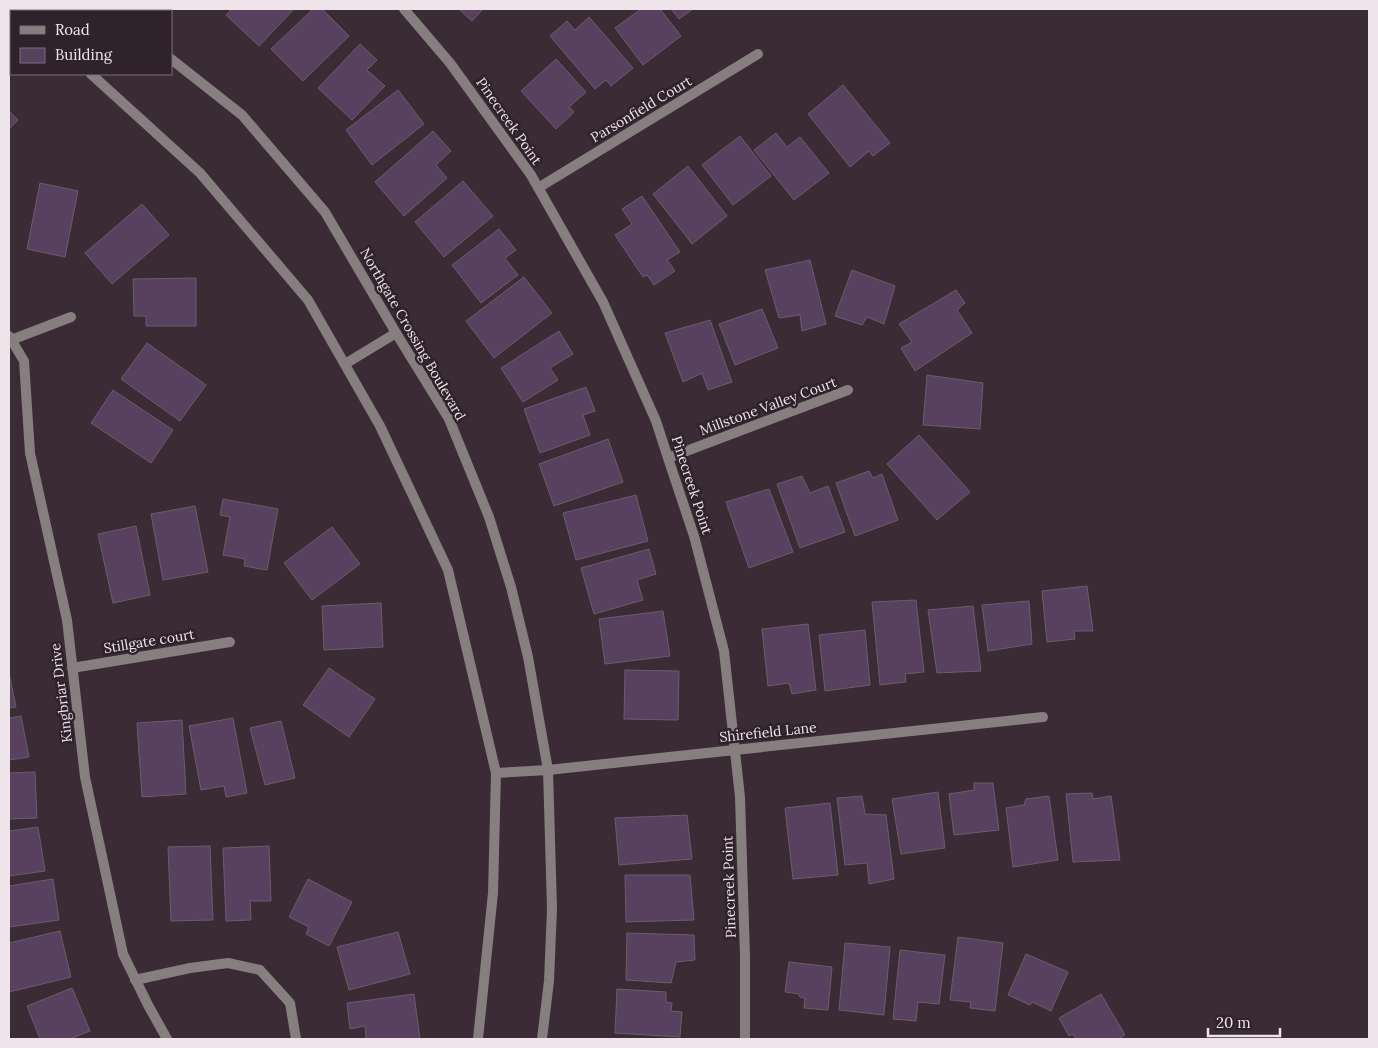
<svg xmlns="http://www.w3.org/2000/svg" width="1378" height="1048" font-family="Lora,serif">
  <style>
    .building { fill: #58415f; stroke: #685e6c }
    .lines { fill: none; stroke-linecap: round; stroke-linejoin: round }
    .minor { stroke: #877e80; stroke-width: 10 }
    .tertiary { stroke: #877e80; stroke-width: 10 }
    .labels { text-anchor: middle; stroke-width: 5; stroke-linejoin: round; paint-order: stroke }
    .street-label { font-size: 14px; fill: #eee4ea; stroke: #2f222a }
  </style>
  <rect width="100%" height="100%" fill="#3a2b34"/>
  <path class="building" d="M232 9H294L259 46 226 15Z
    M313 9H322L349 36 303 81 271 49Z
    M459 9H483L472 21Z
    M641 9H660L681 36 643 65 615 28Z
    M671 9H693L679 19Z
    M589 17 633 68 611 86 606 80 595 89 550 36 567 21 575 30Z
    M360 44 377 60 367 70 385 86 352 120 318 88Z
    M556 59 586 92 569 107 574 112 556 129 521 91Z
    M843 85 890 143 873 156 869 151 850 167 808 114Z
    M398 90 424 124 372 165 346 130Z
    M9 111 18 120 9 129Z
    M433 131 451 151 436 165 447 178 404 216 375 182Z
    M776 133 787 147 800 137 829 173 794 200 754 150Z
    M740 136 771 176 733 205 702 165Z
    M688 166 727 216 692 244 653 194Z
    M463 181 493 216 444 257 415 222Z
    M40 183 78 191 65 257 27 249Z
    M642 196 680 252 667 260 675 271 654 285 647 275 643 277 615 235 632 224 622 209Z
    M142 204 169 235 112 284 85 253Z
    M499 229 516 250 505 258 518 275 481 303 452 265Z
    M810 260 826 324 802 331 800 315 779 318 765 270Z
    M852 270 895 286 884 324 867 317 862 325 835 316Z
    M524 277 552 313 494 358 466 321Z
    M196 278V326H146V316H134L133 279Z
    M956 290 965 303 957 310 972 333 915 371 901 348 912 342 899 324Z
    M762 309 778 348 735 365 719 324Z
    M710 320 732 382 708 390 702 373 683 382 665 333Z
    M559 331 573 354 550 368 558 380 523 402 501 368Z
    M147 343 206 385 180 421 121 379Z
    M927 375 983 383 980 429 923 425Z
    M586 387 595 411 583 415 590 435 540 453 524 409Z
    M113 390 173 430 151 463 91 423Z
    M919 435 970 492 937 520 887 464Z
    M608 439 623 482 554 506 539 464Z
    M869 471 873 478 882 474 898 520 855 536 836 483Z
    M802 476 810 493 828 486 845 532 800 548 777 484Z
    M769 489 793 552 749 568 726 502Z
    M636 495 648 541 576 560 563 513Z
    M223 499 278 509 267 570 244 566 245 559 223 555 230 517 220 515Z
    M195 506 208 572 163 580 151 514Z
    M136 526 150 595 113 603 98 534Z
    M332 527 360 564 312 600 284 563Z
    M649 549 656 574 637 580 643 600 594 614 581 568Z
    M1087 586 1093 631H1074L1075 639 1047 642 1042 591Z
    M916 600 924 672 905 674 906 682 880 685 872 602Z
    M1029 601 1032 644 988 651 982 605Z
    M381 603 383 647 324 650 322 606Z
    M973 606 981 671 937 673 928 610Z
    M663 611 670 656 605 664 599 619Z
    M808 624 816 690 792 694 789 683 768 686 762 629Z
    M865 630 870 685 825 691 819 635Z
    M329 668 375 699 349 737 303 705Z
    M625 670 679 671 678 720 624 719Z
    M9 673 16 707 9 708Z
    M21 716 29 757 9 760V718Z
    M233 718 247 793 226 797 224 786 201 790 189 726Z
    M182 720 186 794 142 797 137 723Z
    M281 721 295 778 265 785 250 728Z
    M35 772 37 818 9 819V773Z
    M974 783H993L999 830 954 835 949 794 974 790Z
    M938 792 945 848 901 854 892 799Z
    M1092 793 1093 799 1111 796 1120 860 1073 862 1066 794Z
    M862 796 865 814 886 815 894 879 869 884 867 863 845 865 837 798Z
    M1049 796 1058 860 1013 867 1006 808 1024 805 1026 799Z
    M830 803 838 875 793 879 785 808Z
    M687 815 692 859 619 865 615 818Z
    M38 827 45 871 9 876V831Z
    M210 846 213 920 171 921 168 847Z
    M269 846 271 901H250L251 920 226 921 223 848Z
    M625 875H690L694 920 626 922Z
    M53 879 59 920 9 927V886Z
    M308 879 352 902 329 946 306 934 309 927 289 917Z
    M60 931 71 977 9 992V943Z
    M398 932 410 974 349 990 337 947Z
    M627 933 694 935 695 960 676 962 671 983 626 980Z
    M958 937 1003 943 995 1011 970 1008 971 1002 950 1000Z
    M845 943 890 947 884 1015 839 1010Z
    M900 950 945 955 939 1004 918 1002 916 1021 893 1019Z
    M1026 954 1068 972 1051 1011 1032 1002 1030 1005 1008 995Z
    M789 962 832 967 828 1010 804 1008 805 998 800 997 799 994 785 992Z
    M72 988 90 1031 70 1039H40L27 1006Z
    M617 989 666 992V1002L672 1003 671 1011 682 1012 680 1037 615 1033Z
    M414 994 420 1039H366L365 1026 350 1029 347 1003Z
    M1101 994 1125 1035 1118 1039H1076L1073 1034 1069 1036 1059 1018Z"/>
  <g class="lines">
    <path class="minor" d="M404 9 450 63 531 175 603 302 656 421 668 458 694 536 724 651 740 797 745 956V1039
      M538 188 758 54
      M9 336 24 361 30 453 67 620 85 777 123 954 148 1005 167 1039
      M11 340 71 317
      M668 458 848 390
      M72 668 230 642
      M496 773 548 770 1043 717
      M135 980 190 968 228 963 260 970 290 1003 296 1039"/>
    <path class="tertiary" d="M9 9 12 11
      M106 9 109 11
      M171 59 242 115 325 212 396 333 449 419 489 517 511 587 528 657 548 770 552 909 549 981 542 1039
      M91 74 200 173 308 300 380 426 448 570 496 773 493 893 478 1039
      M345 364 396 333"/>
  </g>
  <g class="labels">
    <g class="street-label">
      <text transform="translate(641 109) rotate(-31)" y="5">Parsonfield Court</text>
      <text transform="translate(509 121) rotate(55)" y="5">Pinecreek Point</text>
      <text transform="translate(413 334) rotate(60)" y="5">Northgate Crossing Boulevard</text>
      <text transform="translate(768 406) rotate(-20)" y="5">Millstone Valley Court</text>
      <text transform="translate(692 485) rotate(72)" y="5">Pinecreek Point</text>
      <text transform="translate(149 641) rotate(-9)" y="5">Stillgate court</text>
      <text transform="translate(61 693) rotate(-97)" y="5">Kingbriar Drive</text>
      <text transform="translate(768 732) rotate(-6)" y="5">Shirefield Lane</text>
      <text transform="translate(729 887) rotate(-92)" y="5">Pinecreek Point</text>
    </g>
  </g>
  <rect width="1378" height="1048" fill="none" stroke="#eee4ea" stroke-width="20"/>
  <rect x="10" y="10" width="162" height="65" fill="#2f222a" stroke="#7b7077"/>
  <rect x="20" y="26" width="25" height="8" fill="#877e80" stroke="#7b7077"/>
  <text x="55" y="35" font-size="15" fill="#eee4ea">Road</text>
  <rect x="20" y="48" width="25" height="15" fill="#58415f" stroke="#7b7077"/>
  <text x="55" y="60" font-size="15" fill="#eee4ea">Building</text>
  <path d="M1208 1028v8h72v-8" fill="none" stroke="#eee4ea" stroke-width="2.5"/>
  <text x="1216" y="1028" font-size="15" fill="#eee4ea" stroke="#2f222a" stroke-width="4" paint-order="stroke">20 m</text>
</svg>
